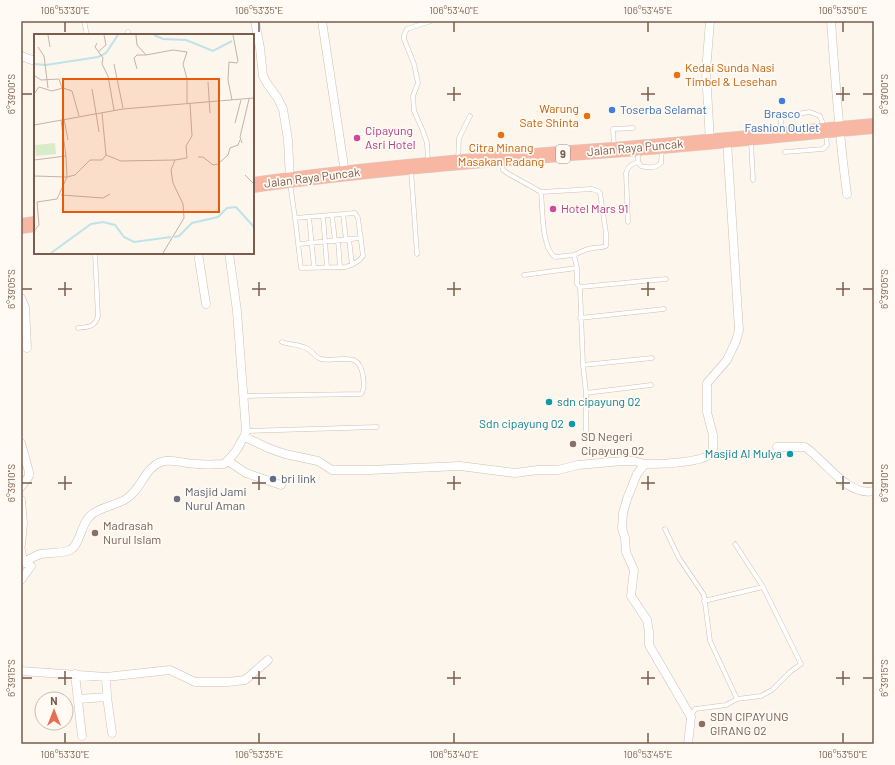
<svg xmlns="http://www.w3.org/2000/svg" width="895" height="765" font-family="Barlow,sans-serif">
  <style>
    .lines { fill: none; stroke-linecap: round; stroke-linejoin: round }
    .lane-casing { stroke: #d1beb0; stroke-width: 5 }
    .street-casing { stroke: #d1beb0; stroke-width: 9 }
    .highway-casing { stroke: #dad1cd; stroke-width: 16 }
    .lane { stroke: #fff; stroke-width: 4 }
    .street { stroke: #fff; stroke-width: 8 }
    .highway { stroke: #f7b7a3; stroke-width: 15 }
    .ticks { fill: none; stroke: #7a5c4d; stroke-width: 1.5 }
    .food-dot { fill: #e8710a; stroke: #fffaf3; stroke-width: 1.5 }
    .shop-dot { fill: #3f7fe0; stroke: #fffaf3; stroke-width: 1.5 }
    .hotel-dot { fill: #d1479c; stroke: #fffaf3; stroke-width: 1.5 }
    .culture-dot { fill: #0f9aa8; stroke: #fffaf3; stroke-width: 1.5 }
    .education-dot { fill: #8d6e63; stroke: #fffaf3; stroke-width: 1.5 }
    .service-dot { fill: #5c6f8a; stroke: #fffaf3; stroke-width: 1.5 }
    .worship-dot { fill: #6b7280; stroke: #fffaf3; stroke-width: 1.5 }
    .labels { text-anchor: middle; stroke-width: 3.5; stroke-linejoin: round; paint-order: stroke }
    .shield { fill: #fffaf3; stroke: #a28b7f; stroke-width: 1 }
    .shield-label { font-size: 11px; font-weight: bold; fill: #7a5c4d }
    .food-label { font-size: 12px; fill: #c56008; stroke: #fffaf3; text-anchor: start }
    .shop-label { font-size: 12px; fill: #366cbe; stroke: #fffaf3; text-anchor: start }
    .hotel-label { font-size: 12px; fill: #b23c85; stroke: #fffaf3; text-anchor: start }
    .street-label { font-size: 12px; fill: #7a5c4d; stroke: #fffaf3 }
    .culture-label { font-size: 12px; fill: #0d838f; stroke: #fffaf3; text-anchor: end }
    .education-label { font-size: 12px; fill: #785e54; stroke: #fffaf3; text-anchor: start }
    .service-label { font-size: 12px; fill: #4e5e75; stroke: #fffaf3; text-anchor: start }
    .worship-label { font-size: 12px; fill: #5b616d; stroke: #fffaf3; text-anchor: start }
    .inset-river { fill: none; stroke: #bfe3e8; stroke-width: 2 }
    .inset-road { fill: none; stroke: #c5b3a7; stroke-width: 1 }
    .view { fill: #e8590c; fill-opacity: 0.15; stroke: #e8590c; stroke-width: 2 }
    .inset-edge { fill: none; stroke: #7a5c4d; stroke-width: 2 }
    .neatline { fill: none; stroke: #7a5c4d; stroke-width: 1.5 }
    .ticks-label { font-size: 10px; text-anchor: middle; fill: #7a5c4d }
  </style>
  <rect width="100%" height="100%" fill="#fdf6ec"/>
  <g class="lines">
    <g class="lane-casing">
      <path id="lane" d="M84 21 87 35
        M128 32 129 35
        M781 131V119L784 116 810 112 820 116 824 127
        M751 141 753 180
        M614 147 613 129 633 128
        M638 150V162L641 166C648 168 656 168 661 163L662 149
        M785 152 823 149 827 145 826 133
        M458 160 459 138 470 116
        M501 161 503 170 507 173 541 192C543 209 541 247 555 257L574 255 577 268V284L580 287 583 365 586 393V431
        M428 163 427 143 423 131 414 111 413 96 418 83 414 64 404 39V35L407 29 431 21
        M411 170 417 254
        M290 183 295 218
        M541 192 592 189 598 191 600 193 606 233V246C602 248 597 247 593 248 586 249 580 252 574 255
        M355 213 358 218 363 256C359 262 352 265 346 267L301 268 295 218Z
        M343 214 346 240
        M332 215 335 241
        M323 216 327 267
        M309 217 314 267
        M628 222 626 173C628 166 632 164 638 162
        M349 239 352 265
        M338 240 340 267
        M299 244 361 238
        M524 275 577 268
        M580 287 666 279
        M580 318 664 309
        M78 328C89 327 95 327 98 316L95 253
        M583 365 652 358
        M586 393 651 385
        M244 396 361 394C365 389 364 382 363 376 359 349 340 363 321 359 314 357 312 350 306 348 299 344 290 345 282 342
        M246 431 377 427
        M665 529 679 558 704 595 710 641 737 699
        M704 601 763 587
        M691 716 695 709 726 705 737 699 761 696 772 690 790 672 801 664 763 587 735 544"/>
    </g>
    <g class="street-casing">
      <path id="street" d="M255 21 260 48 263 76 268 85 277 97 283 109 288 140 290 180
        M322 21 345 173
        M710 21 706 71 710 142
        M831 21C835 79 839 136 847 194
        M21 56 35 61
        M198 253 206 304
        M21 298 25 307 27 348
        M245 437 268 448 285 454 318 461 332 470H369L460 466 515 473 538 470H558L578 465 623 461H634L645 464
        M21 443 29 472V476L21 487
        M777 447H805C825 460 847 497 874 491
        M228 461 246 473 281 485
        M21 500 23 523 21 545
        M21 550 23 562H21
        M21 580 31 566 23 562C29 560 35 556 40 554 50 552 61 554 70 550 80 545 81 524 90 516 99 507 115 506 126 499 141 489 141 477 153 467 165 455 182 464 197 464 206 465 215 464 224 464 231 458 235 453 239 446 241 440 245 438 246 431L237 311 229 253
        M21 671 106 677 170 670 195 682H228L245 680 268 660
        M75 674 82 736
        M106 677 107 697 112 733
        M78 699 107 697
        M688 744 691 717 649 645V632L647 620 631 596 634 570 626 552 625 538 622 528 623 513 627 499 637 474 645 464C660 464 704 463 713 452V435L707 412V383L727 360 736 341 739 330 727 141"/>
    </g>
    <g class="highway-casing">
      <path id="highway" d="M253 185C388 166 525 157 662 146 733 140 803 132 874 126
        M21 226 35 224"/>
    </g>
    <use href="#lane" class="lane"/>
    <use href="#street" class="street"/>
    <use href="#highway" class="highway"/>
  </g>
  <path class="ticks" d="M65 22V32M259 22V32M454 22V32M648 22V32M843 22V32M454 87V101M648 87V101M843 87V101M22 94H32M447 94H461M641 94H655M836 94H850M863 94H873M65 282V296M259 282V296M454 282V296M648 282V296M843 282V296M22 289H32M58 289H72M252 289H266M447 289H461M641 289H655M836 289H850M863 289H873M65 476V490M259 476V490M454 476V490M648 476V490M843 476V490M22 483H32M58 483H72M252 483H266M447 483H461M641 483H655M836 483H850M863 483H873M65 671V685M259 671V685M454 671V685M648 671V685M843 671V685M22 678H32M58 678H72M252 678H266M447 678H461M641 678H655M836 678H850M863 678H873M65 733V743M259 733V743M454 733V743M648 733V743M843 733V743"/>
  <g class="food-dot">
    <circle cx="677" cy="75" r="4"/>
    <circle cx="587" cy="116" r="4"/>
    <circle cx="501" cy="135" r="4"/>
  </g>
  <g class="shop-dot">
    <circle cx="782" cy="101" r="4"/>
    <circle cx="612" cy="110" r="4"/>
  </g>
  <g class="hotel-dot">
    <circle cx="357" cy="138" r="4"/>
    <circle cx="553" cy="209" r="4"/>
  </g>
  <g class="culture-dot">
    <circle cx="549" cy="402" r="4"/>
    <circle cx="572" cy="424" r="4"/>
    <circle cx="790" cy="454" r="4"/>
  </g>
  <g class="education-dot">
    <circle cx="573" cy="444" r="4"/>
    <circle cx="95" cy="533" r="4"/>
    <circle cx="702" cy="724" r="4"/>
  </g>
  <circle class="service-dot" cx="273" cy="479" r="4"/>
  <circle class="worship-dot" cx="177" cy="499" r="4"/>
  <g class="labels">
    <rect class="shield" x="556" y="145" width="14" height="18" rx="3"/>
    <g class="shield-label">
      <text x="563" y="158">9</text>
    </g>
    <g class="food-label">
      <text x="685" y="72">Kedai Sunda Nasi<tspan x="685" dy="14">Timbel &amp; Lesehan</tspan></text>
      <text x="579" y="113" text-anchor="end">Warung<tspan x="579" dy="14">Sate Shinta</tspan></text>
      <text x="501" y="152" text-anchor="middle">Citra Minang<tspan x="501" dy="14">Masakan Padang</tspan></text>
    </g>
    <g class="shop-label">
      <text x="620" y="114">Toserba Selamat</text>
      <text x="782" y="118" text-anchor="middle">Brasco<tspan x="782" dy="14">Fashion Outlet</tspan></text>
    </g>
    <g class="hotel-label">
      <text x="365" y="135">Cipayung<tspan x="365" dy="14">Asri Hotel</tspan></text>
      <text x="561" y="213">Hotel Mars 91</text>
    </g>
    <g class="street-label">
      <text transform="translate(635 148) rotate(-5)" y="4">Jalan Raya Puncak</text>
      <text transform="translate(312 178) rotate(-7)" y="4">Jalan Raya Puncak</text>
    </g>
    <g class="culture-label">
      <text x="557" y="406" text-anchor="start">sdn cipayung 02</text>
      <text x="564" y="428">Sdn cipayung 02</text>
      <text x="782" y="458">Masjid Al Mulya</text>
    </g>
    <g class="education-label">
      <text x="581" y="441">SD Negeri<tspan x="581" dy="14">Cipayung 02</tspan></text>
      <text x="103" y="530">Madrasah<tspan x="103" dy="14">Nurul Islam</tspan></text>
      <text x="710" y="721">SDN CIPAYUNG<tspan x="710" dy="14">GIRANG 02</tspan></text>
    </g>
    <g class="service-label">
      <text x="281" y="483">bri link</text>
    </g>
    <g class="worship-label">
      <text x="185" y="496">Masjid Jami<tspan x="185" dy="14">Nurul Aman</tspan></text>
    </g>
  </g>
  <g transform="translate(34 34)">
    <rect width="220" height="220" fill="#fdf6ec"/>
    <path d="M21 109 22 120 2 122 1 111Z" fill="#d8ecc9"/>
    <path class="inset-river" d="M120 1 129 5 152 6 179 17 198 7M0 30 12 31 64 23 72 19 84 1M140 203 145 202 158 189 184 183 193 174 202 173 220 193M17 219 57 190 69 188 81 191 90 203 100 208 137 203"/>
    <path class="inset-road" d="M14 1 16 13M102 1 103 11 112 21 139 16 153 18 149 30 153 45V69M63 9 61 13 69 24 68 30 74 42 80 76M4 13 10 22 14 54M64 18 72 11 70 1M80 30 89 74M103 35 100 24 103 21H112M1 42 7 46 25 45 28 54M174 48 176 79M58 55 62 79M0 60 5 53 18 57 29 54 38 57 45 82M198 66 194 46 195 28 203 29 204 27 199 1M62 79 65 98M30 85 34 106M201 89 207 66M0 91 89 75 220 64M208 109 206 103 215 65M72 121 87 127 141 126M164 123H169L179 131 184 130 194 121 196 114 204 111 206 106M0 126 32 122 27 86M211 141 220 150M0 142 33 143 32 122M27 161 69 164 76 160M0 197 5 191 3 168 23 165 33 143 41 141 56 126H68L72 121 68 79M129 219 150 184 149 170 139 149 137 136 141 126 153 124 152 112 158 102 156 70"/>
    <path class="view" d="M29 45H185V178H29Z"/>
    <rect width="220" height="220" class="inset-edge"/>
  </g>
  <rect width="895" height="765" fill="none" stroke="#fffaf3" stroke-width="44"/>
  <g transform="translate(54 711)"><circle r="19" fill="#fffaf3" stroke="#cabbb1"/>
  <path d="M0-3L7 15L0 10L-7 15Z" fill="#e76f51"/>
  <text y="-6" font-size="11" font-weight="bold" text-anchor="middle" fill="#7a5c4d">N</text>
  </g>
  <rect x="22" y="22" width="851" height="721" class="neatline"/>
  <g class="ticks-label">
    <text x="65" y="14">106°53'30"E</text>
    <text x="259" y="14">106°53'35"E</text>
    <text x="454" y="14">106°53'40"E</text>
    <text x="648" y="14">106°53'45"E</text>
    <text x="843" y="14">106°53'50"E</text>
    <text transform="translate(11 94) rotate(-90)" y="4">6°39'00"S</text>
    <text transform="translate(884 94) rotate(-90)" y="4">6°39'00"S</text>
    <text transform="translate(11 289) rotate(-90)" y="4">6°39'05"S</text>
    <text transform="translate(884 289) rotate(-90)" y="4">6°39'05"S</text>
    <text transform="translate(11 483) rotate(-90)" y="4">6°39'10"S</text>
    <text transform="translate(884 483) rotate(-90)" y="4">6°39'10"S</text>
    <text transform="translate(11 678) rotate(-90)" y="4">6°39'15"S</text>
    <text transform="translate(884 678) rotate(-90)" y="4">6°39'15"S</text>
    <text x="65" y="758">106°53'30"E</text>
    <text x="259" y="758">106°53'35"E</text>
    <text x="454" y="758">106°53'40"E</text>
    <text x="648" y="758">106°53'45"E</text>
    <text x="843" y="758">106°53'50"E</text>
  </g>
</svg>
